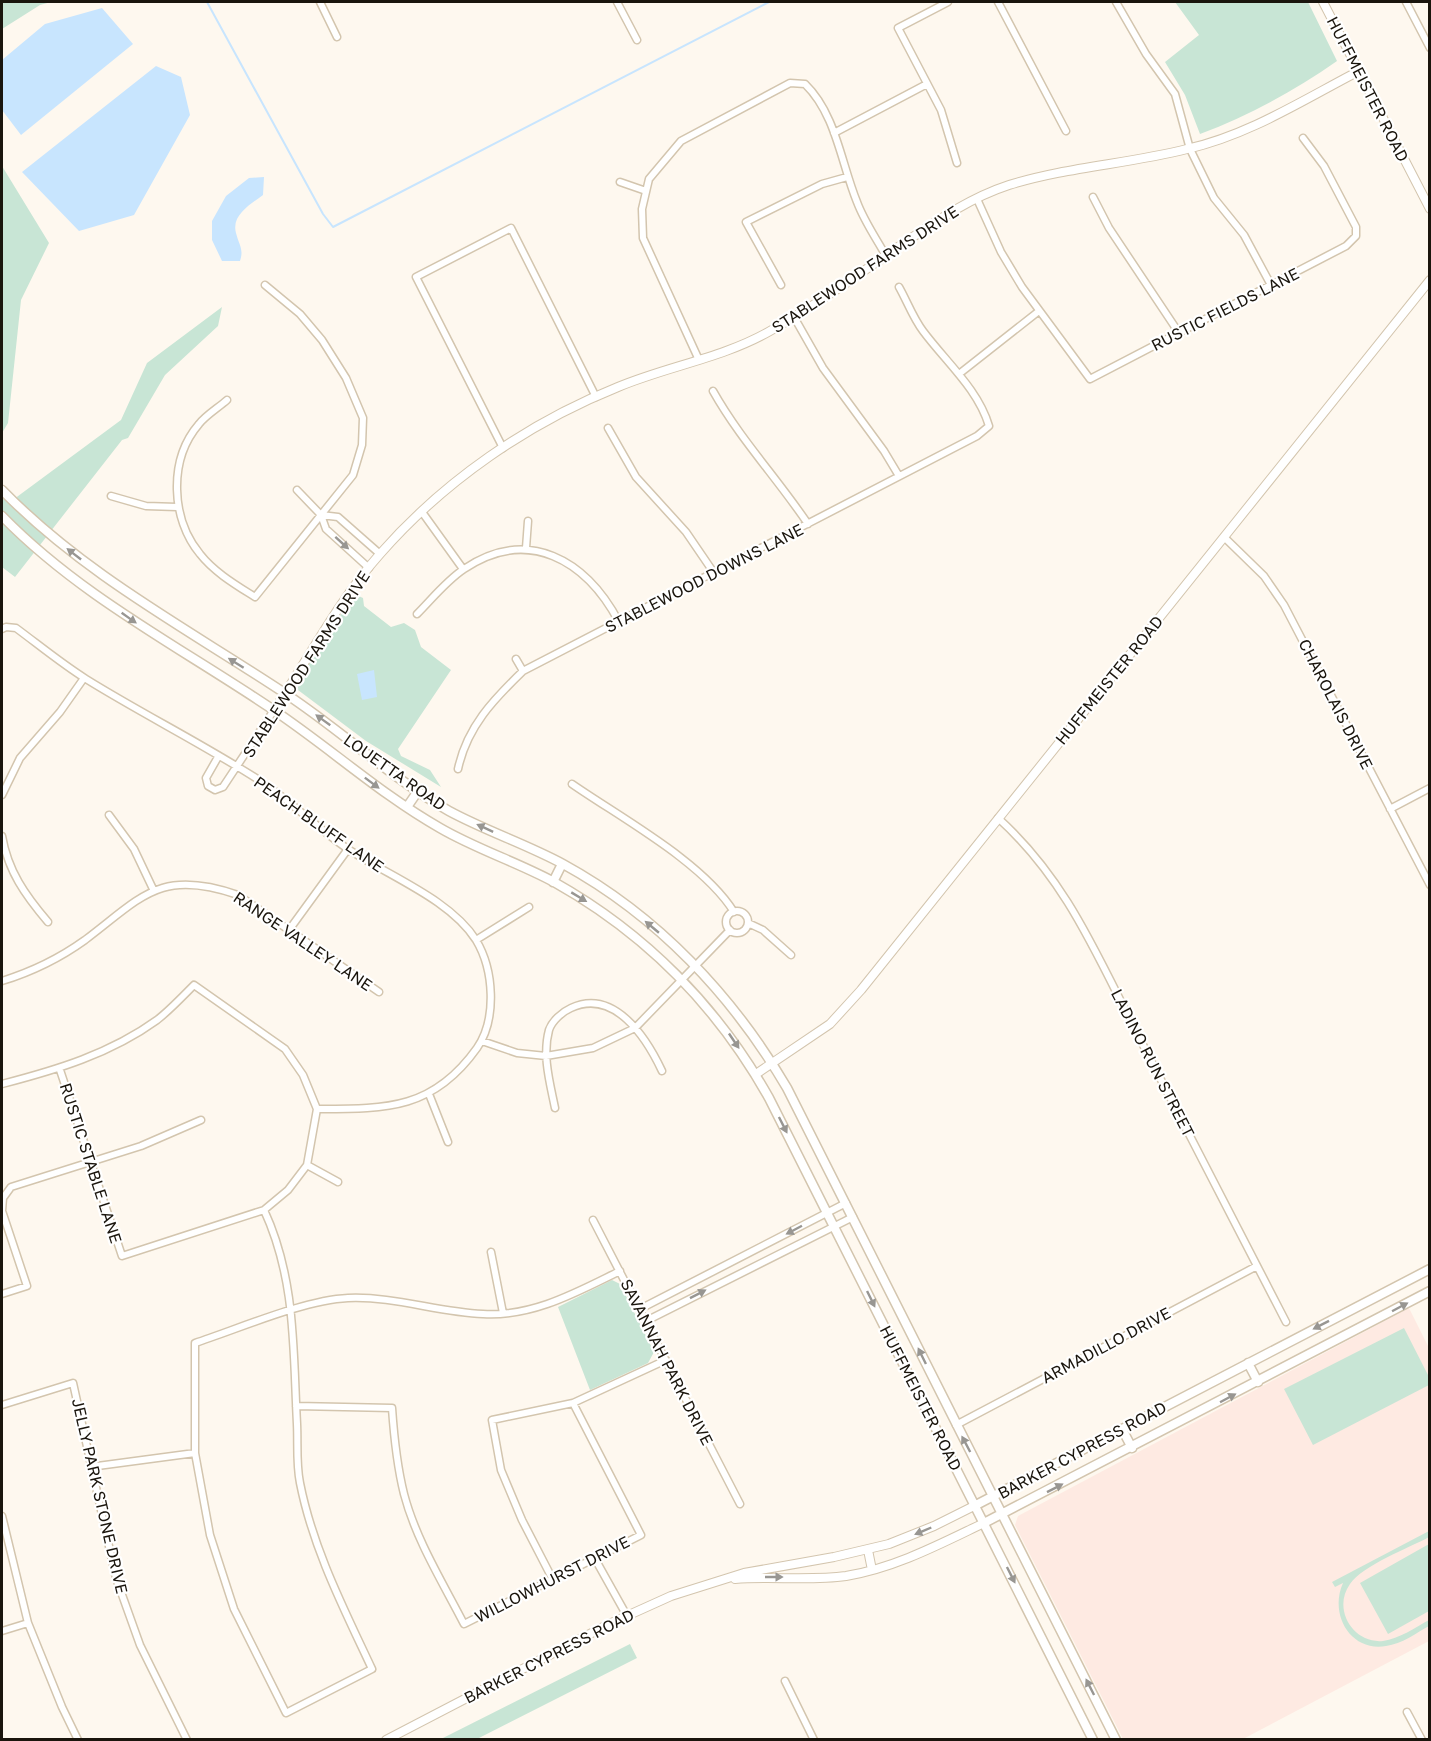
<svg xmlns="http://www.w3.org/2000/svg" width="1431" height="1741" font-family="'Golos Text',sans-serif">
  <style>
    .education { fill: #feeae2 }
    .green { fill: #c8e5d5 }
    .water { fill: #c8e5fe }
    .lines { fill: none; stroke-linecap: round; stroke-linejoin: round }
    .stream { stroke: #c8e5fe; stroke-width: 2 }
    .minor-casing { stroke: #d3c5ae; stroke-width: 9 }
    .tertiary-casing { stroke: #d3c5ae; stroke-width: 10 }
    .secondary-casing { stroke: #d3c5ae; stroke-width: 11 }
    .minor { stroke: #fff; stroke-width: 6 }
    .tertiary { stroke: #fff; stroke-width: 8 }
    .secondary { stroke: #fff; stroke-width: 8 }
    .oneway { fill: #989692 }
    .labels { text-anchor: middle; stroke-width: 4.5; stroke-linejoin: round; paint-order: stroke }
    .street-label { font-size: 16px; fill: #1a150d; stroke: #fff }
  </style>
  <rect width="100%" height="100%" fill="#fef8ef"/>
  <path class="education" d="M1409 1308 1429 1348V1641L1243 1739H1123L1015 1525 1018 1516Z"/>
  <path class="green" d="M2 2H51L40 5 2 29Z
    M1175 2H1308L1337 61C1294 91 1250 115 1200 134L1185 95 1165 62 1199 35Z
    M2 166 49 243 21 300 8 423 2 433Z
    M222 307 218 326 165 375 128 438 122 440 15 577 2 567V497L10 502 121 420 147 363Z
    M354 594 363 598 364 606 391 627 404 623 415 630 421 647 451 670 398 749 401 756 430 770 441 787 366 741 294 687Z
    M612 1280 620 1284 654 1352 648 1363 590 1390 558 1307Z
    M1404 1328 1429 1377V1385L1313 1445 1284 1389Z
    M1429 1531V1537C1409 1548 1363 1565 1350 1584 1332 1609 1353 1644 1383 1641 1399 1639 1416 1627 1429 1620V1626C1416 1633 1402 1644 1386 1646 1350 1652 1329 1614 1343 1583L1335 1587 1332 1582Z
    M1429 1544V1611L1388 1634 1360 1583Z
    M630 1644 637 1658 477 1739H441Z"/>
  <path class="water" d="M102 8 133 44 21 135 2 110V60L45 24Z
    M156 66 181 77 190 115 134 215 79 231 22 172Z
    M264 177 263 195C251 204 231 215 236 233 239 245 244 249 240 261H222L212 240V221L226 196 249 178Z
    M374 670 377 697 362 700 357 674Z"/>
  <g class="lines">
    <path class="stream" d="M207 2 323 214 333 227 769 2"/>
    <g class="minor-casing">
      <path id="minor" d="M320 2 337 37
        M617 2 637 40
        M948 2 898 28 941 110 957 163
        M998 2 1066 131
        M1116 2 1146 54 1175 94 1190 149 1214 198 1244 235 1271 285
        M1406 2 1430 48
        M834 133 927 84
        M620 182 646 191
        M1093 197 1109 228 1179 333
        M977 199 1001 252 1022 287 1090 379 1346 246 1356 236V227L1324 166 1303 138
        M781 285 746 222 822 184 847 177
        M794 317 823 368 884 451 899 476
        M699 360 643 238 642 209 649 179 681 141 790 83 805 84C836 114 841 163 857 202 864 221 876 238 886 256
        M959 374 1039 311
        M713 391C740 439 777 478 808 524
        M227 400C218 408 206 415 199 424 168 460 171 519 200 554 214 572 236 585 255 597L353 475 362 445 363 418 346 378 322 340 300 314 265 285
        M608 428 636 477 686 532 714 573
        M503 448 416 277 511 228 596 397
        M297 490 321 515 326 529 369 568
        M111 496 146 506 177 507
        M422 512 463 569
        M321 515 338 517 380 554
        M1224 537 1264 576 1284 605 1430 885
        M526 548 528 521
        M417 614C432 599 446 581 464 569 528 526 586 560 619 622
        M2 629 6 627 16 628C39 645 62 664 86 679 144 715 205 745 262 782 292 802 318 829 348 849 388 876 450 899 476 940 494 970 497 1019 477 1048 433 1110 386 1109 317 1109
        M516 659 523 671
        M218 757 206 778 208 786 215 790 223 787 274 710
        M458 769C467 727 493 700 523 671L977 436 989 426C978 389 946 362 923 331 913 318 907 301 899 287
        M572 784C621 818 703 862 734 912
        M2 795 20 758 60 712 84 678
        M1390 809 1430 788
        M109 815 134 849 153 889
        M998 818C1069 882 1099 961 1142 1043 1190 1136 1238 1229 1286 1322
        M2 836C8 871 25 895 48 922
        M726 922a11 11 0 1 1 22 0a11 11 0 1 1-22 0Z
        M748 923 763 930 791 955
        M289 930 348 849
        M476 940 529 907
        M2 981C31 972 60 958 85 940 142 897 160 868 238 895L379 992
        M482 1041 517 1053 546 1056 593 1048 635 1028 730 930
        M2 1084C56 1070 110 1054 157 1020 170 1010 182 997 194 985L285 1049 303 1075 317 1109 307 1165 288 1190 264 1210 122 1256 60 1070
        M429 1094 448 1142
        M555 1108C550 1083 542 1056 549 1030 552 1021 562 1012 571 1008 614 988 646 1037 662 1071
        M307 1165 338 1182
        M264 1210C296 1279 293 1349 297 1424 298 1443 296 1464 300 1483 313 1549 344 1609 372 1669L286 1713 234 1609 210 1535 195 1453V1343C238 1329 304 1300 348 1298 394 1296 437 1312 483 1314 533 1317 577 1292 620 1271
        M593 1220 740 1504
        M491 1252 503 1313
        M2 1294 27 1286 2 1211 3 1198 11 1187 141 1146 201 1120
        M640 1309 846 1203
        M646 1321 853 1217
        M2 1405 73 1383 116 1578 140 1645 187 1740
        M296 1406 392 1408C394 1437 397 1466 404 1494 416 1540 443 1583 464 1624L641 1535 573 1403
        M956 1425 1257 1266
        M90 1467 195 1453
        M2 1516 28 1623 62 1707 78 1740
        M594 1557 627 1616
        M552 1578 522 1520 501 1470 492 1420 573 1403 666 1360
        M2 1631 28 1623
        M785 1681 814 1740
        M1407 1712 1422 1740"/>
    </g>
    <g class="tertiary-casing">
      <path id="tertiary" d="M1323 2 1430 209
        M274 710C309 658 338 601 380 554 444 481 528 423 618 387 668 366 723 358 770 331 816 305 858 275 901 245 935 222 969 198 1009 185 1067 167 1128 164 1187 149 1249 135 1303 100 1359 71
        M756 1074 830 1024 861 990 1430 280
        M868 1550 872 1570
        M735 1579C771 1576 810 1581 846 1576 895 1568 940 1544 984 1523
        M386 1740 609 1624 671 1596 744 1573 834 1557 889 1544 934 1526 976 1505"/>
    </g>
    <g class="secondary-casing">
      <path id="secondary" d="M2 490C85 575 188 629 286 694 342 731 391 778 449 811 486 831 526 844 563 864 658 916 733 996 787 1088L1116 1740
        M2 516C80 596 180 647 272 709 329 747 380 794 440 828 476 849 517 862 554 882 645 933 718 1007 769 1098L1093 1740
        M407 807 418 791
        M553 882 562 864
        M1248 1363 1258 1382
        M1122 1429 1132 1448
        M976 1505 1430 1269
        M984 1523 1430 1291"/>
    </g>
    <use href="#minor" class="minor"/>
    <use href="#tertiary" class="tertiary"/>
    <use href="#secondary" class="secondary"/>
  </g>
  <defs><path id="oneway-solid" d="M-6-.8H1V-3.2L6.5 0L1 3.2V.8H-6Z" transform="scale(1.5)"/></defs>
  <g class="oneway">
    <use href="#oneway-solid" transform="translate(342 543) rotate(42)"/>
    <use href="#oneway-solid" transform="translate(74 554) rotate(-142)"/>
    <use href="#oneway-solid" transform="translate(129 618) rotate(35)"/>
    <use href="#oneway-solid" transform="translate(236 663) rotate(-148)"/>
    <use href="#oneway-solid" transform="translate(323 720) rotate(-144)"/>
    <use href="#oneway-solid" transform="translate(372 783) rotate(37)"/>
    <use href="#oneway-solid" transform="translate(485 828) rotate(-155)"/>
    <use href="#oneway-solid" transform="translate(579 897) rotate(31)"/>
    <use href="#oneway-solid" transform="translate(652 927) rotate(-140)"/>
    <use href="#oneway-solid" transform="translate(734 1041) rotate(56)"/>
    <use href="#oneway-solid" transform="translate(783 1125) rotate(63)"/>
    <use href="#oneway-solid" transform="translate(794 1230) rotate(152)"/>
    <use href="#oneway-solid" transform="translate(698 1294) rotate(-27)"/>
    <use href="#oneway-solid" transform="translate(871 1299) rotate(64)"/>
    <use href="#oneway-solid" transform="translate(1400 1307) rotate(-28)"/>
    <use href="#oneway-solid" transform="translate(1321 1325) rotate(153)"/>
    <use href="#oneway-solid" transform="translate(922 1356) rotate(-116)"/>
    <use href="#oneway-solid" transform="translate(1228 1398) rotate(-28)"/>
    <use href="#oneway-solid" transform="translate(966 1444) rotate(-118)"/>
    <use href="#oneway-solid" transform="translate(1055 1488) rotate(-27)"/>
    <use href="#oneway-solid" transform="translate(923 1531) rotate(157)"/>
    <use href="#oneway-solid" transform="translate(1011 1575) rotate(63)"/>
    <use href="#oneway-solid" transform="translate(774 1577)"/>
    <use href="#oneway-solid" transform="translate(1090 1687) rotate(-117)"/>
  </g>
  <g class="labels">
    <g class="street-label">
      <text transform="translate(1368 89) rotate(63)" y="6">HUFFMEISTER ROAD</text>
      <text transform="translate(865 269) rotate(-33)" y="6">STABLEWOOD FARMS DRIVE</text>
      <text transform="translate(1225 309) rotate(-27)" y="6">RUSTIC FIELDS LANE</text>
      <text transform="translate(704 578) rotate(-27)" y="6">STABLEWOOD DOWNS LANE</text>
      <text transform="translate(306 664) rotate(-57)" y="6">STABLEWOOD FARMS DRIVE</text>
      <text transform="translate(1109 680) rotate(-51)" y="6">HUFFMEISTER ROAD</text>
      <text transform="translate(1336 704) rotate(63)" y="6">CHAROLAIS DRIVE</text>
      <text transform="translate(395 772) rotate(35)" y="6">LOUETTA ROAD</text>
      <text transform="translate(319 824) rotate(35)" y="6">PEACH BLUFF LANE</text>
      <text transform="translate(303 941) rotate(34)" y="6">RANGE VALLEY LANE</text>
      <text transform="translate(1153 1063) rotate(63)" y="6">LADINO RUN STREET</text>
      <text transform="translate(91 1163) rotate(72)" y="6">RUSTIC STABLE LANE</text>
      <text transform="translate(1106 1345) rotate(-28)" y="6">ARMADILLO DRIVE</text>
      <text transform="translate(667 1362) rotate(63)" y="6">SAVANNAH PARK DRIVE</text>
      <text transform="translate(921 1398) rotate(63)" y="6">HUFFMEISTER ROAD</text>
      <text transform="translate(1082 1450) rotate(-28)" y="6">BARKER CYPRESS ROAD</text>
      <text transform="translate(100 1496) rotate(77)" y="6">JELLY PARK STONE DRIVE</text>
      <text transform="translate(552 1579) rotate(-27)" y="6">WILLOWHURST DRIVE</text>
      <text transform="translate(549 1656) rotate(-27)" y="6">BARKER CYPRESS ROAD</text>
    </g>
  </g>
  <rect width="1431" height="1741" fill="none" stroke="#1a150d" stroke-width="6"/>
</svg>
